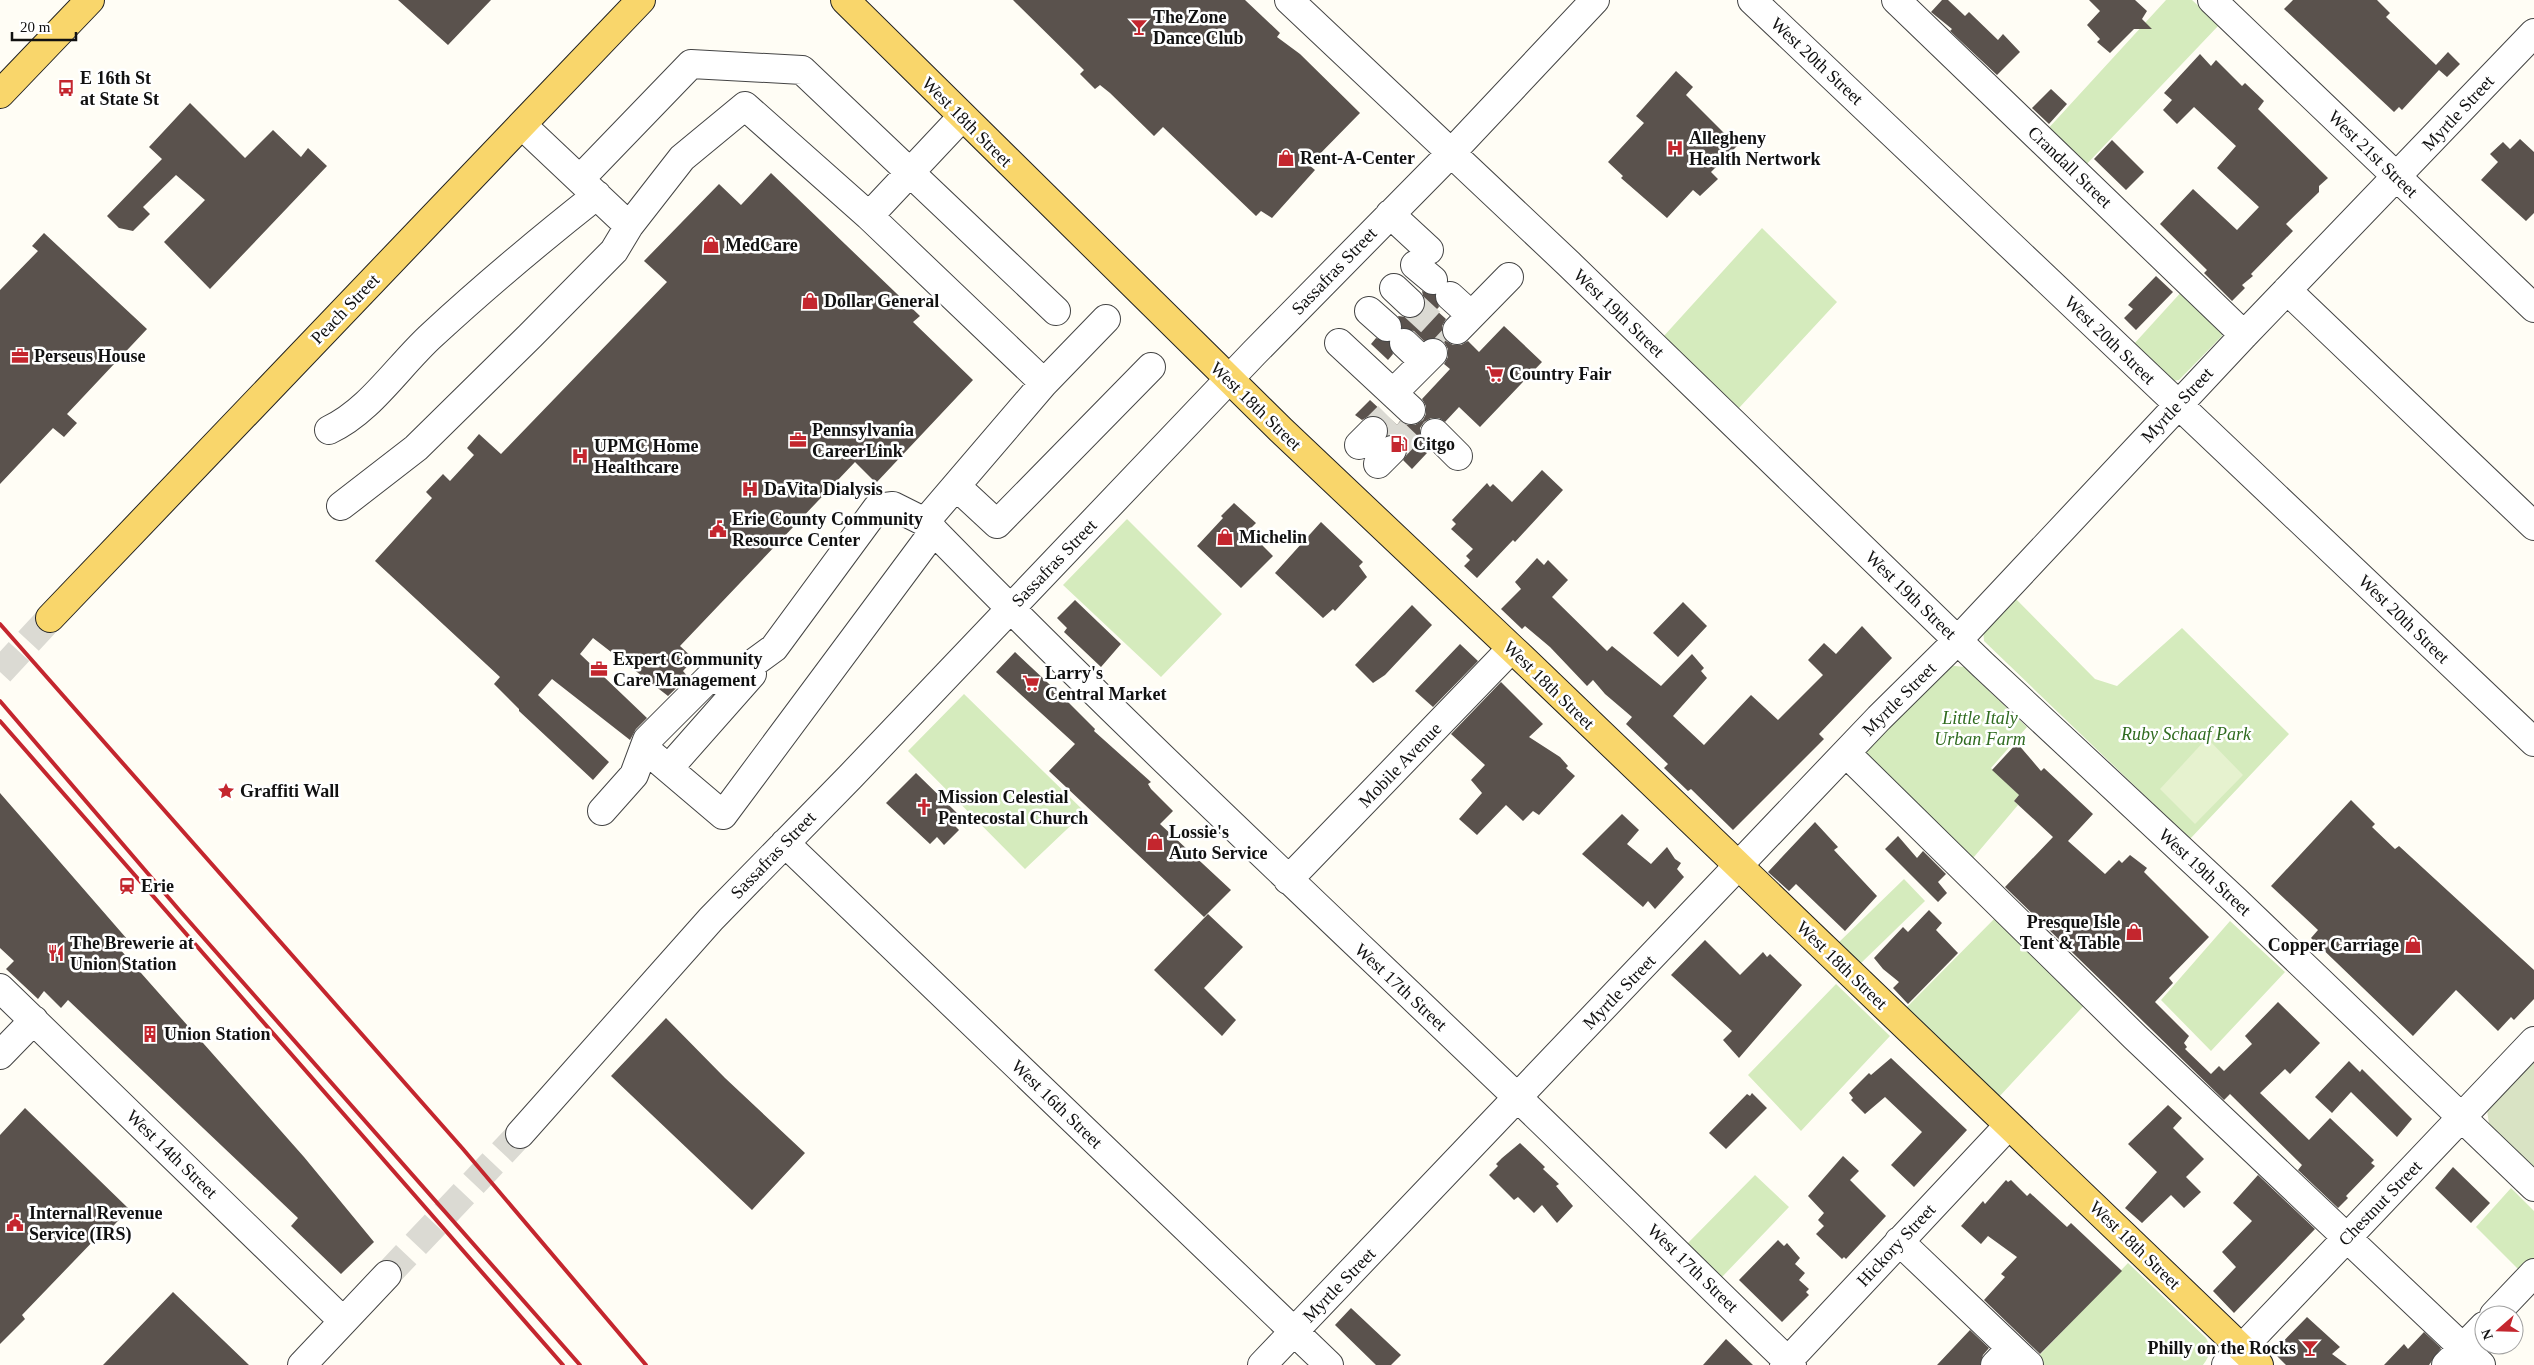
<svg xmlns="http://www.w3.org/2000/svg" width="2534" height="1365" font-family="'Times New Roman',serif">
  <style>
    .green { fill: #d5ebbd }
    .cemetery { fill: #d9e3c4 }
    .pitch { fill: #e6f2cf }
    .building { fill: #5a524d }
    .lines { fill: none; stroke-linecap: round; stroke-linejoin: round }
    .minor-tunnel { stroke: #dbdad3; stroke-width: 28; stroke-dasharray: 28 14; stroke-linecap: butt }
    .major-tunnel { stroke: #dbdad3; stroke-width: 28; stroke-dasharray: 28 14; stroke-linecap: butt }
    .minor-casing { stroke: #444; stroke-width: 30 }
    .major-casing { stroke: #222; stroke-width: 30 }
    .minor { stroke: #fff; stroke-width: 28 }
    .major { stroke: #f9d66b; stroke-width: 28 }
    .rail { stroke: #c4262e; stroke-width: 4 }
    .labels { text-anchor: middle; stroke-width: 5; stroke-linejoin: round; paint-order: stroke }
    .poi-label { font-size: 18px; font-weight: bold; fill: #111; stroke: #fff; text-anchor: start }
    .street-label { font-size: 18px; fill: #111; stroke: #fff }
    .park-label { font-size: 18px; font-style: italic; fill: #2f6b1f; stroke: #fff }
  </style>
  <rect width="100%" height="100%" fill="#fffdf5"/>
  <path class="green" d="M2166 0H2192L2219 25 2083 168 2045 132Z
    M1762 228 1837 302 1739 408 1663 337Z
    M2184 289 2224 331 2222 336 2179 380 2173 381 2133 345Z
    M1127 519 1222 614 1161 677 1063 585Z
    M2012 595 2095 679 2117 686 2182 628 2289 734 2190 839 1984 641 1983 628Z
    M1947 665 1964 667 2027 727 1991 768 2019 795 2014 801 2018 805 1968 864 1861 754Z
    M964 694 1085 812 1025 869 908 751Z
    M1904 879 1925 901 1859 965 1836 945Z
    M2001 912 2090 999 1998 1098 1905 1009Z
    M2230 921 2285 972 2211 1051 2161 1000Z
    M1836 984 1890 1036 1801 1131 1748 1075Z
    M1755 1175 1789 1207 1722 1277 1686 1245Z
    M2511 1188 2534 1211V1264L2524 1275 2476 1227Z
    M2128 1263 2206 1338C2212 1349 2210 1356 2203 1365H2039L2034 1361Z"/>
  <path class="cemetery" d="M2534 1055V1168L2489 1124 2487 1110Z"/>
  <path class="pitch" d="M2207 738 2243 775 2195 824 2160 789Z"/>
  <path class="building" d="M398 0H491L448 45Z
    M1013 0H1245L1280 33 1277 37 1300 54 1360 113 1309 165 1315 170 1272 218 1261 211 1256 216 1163 127 1154 136 1110 93 1100 85 1095 89 1080 74 1084 70Z
    M1942 0H1948L1965 16 1969 12 1998 40 2003 34 2020 52 1997 75 1950 31 1952 29 1931 12Z
    M2089 0H2135L2147 11 2142 19 2152 29H2134L2110 53 2097 42 2100 39 2087 25 2100 11Z
    M2293 0H2377L2390 13 2386 17 2436 65 2448 52 2460 64 2447 77 2439 70 2402 110 2399 107 2394 112 2284 9Z
    M2200 54 2211 66 2216 60 2242 86 2245 83 2264 101 2258 109 2328 178 2319 186V192L2286 224 2293 231 2251 274 2253 276 2242 285 2245 288 2232 301 2204 273 2207 270 2160 224 2193 189 2237 230 2259 207 2217 168 2236 146 2194 107 2177 124 2163 110 2172 100 2164 93Z
    M1676 71 1693 87 1686 95 1737 146 1711 172 1718 179 1700 196 1693 190 1667 218 1621 178 1623 176 1608 162 1644 123 1636 116Z
    M2051 89 2067 104 2049 124 2032 108Z
    M190 103 245 158 273 130 301 157 308 148 327 166 210 289 164 242 205 200 176 175 143 207 150 214 133 231 119 228 107 216 162 159 149 147Z
    M2520 139 2534 152V213L2526 221 2481 180 2498 162 2490 154 2503 142 2510 149Z
    M2112 140 2144 172 2126 190 2094 159Z
    M771 173 920 316 913 322 973 380 876 483 855 462 680 646 694 659 683 671 688 677 668 696 593 638 580 654 647 718 636 729 630 740 552 679 538 695 609 762 593 780 519 711V709L494 684 500 677 375 561 432 498 426 492 443 474 450 481 474 455 467 448 479 434 501 454 667 282 644 261 719 184 741 205Z
    M44 233 147 329 67 414 77 423 64 437 53 428 0 484V290L38 251 32 246Z
    M2156 276 2173 292 2136 330 2124 318 2133 309 2128 305Z
    M1422 291 1435 295 1439 307 1436 310 1446 319 1442 326V334L1446 341 1453 345H1461L1468 341 1479 352 1504 326 1542 362 1480 427 1459 407 1445 422 1439 418H1431L1424 422 1420 428V437L1424 444 1421 447 1427 453 1412 469 1403 460 1407 454V446L1403 439 1396 435H1388V426L1384 420 1377 416H1369L1362 420 1355 415 1370 400 1397 425 1400 421 1407 425H1415L1423 420 1426 414V406L1422 399 1450 369 1444 364 1448 357V349L1444 342 1437 338 1424 341 1414 331 1402 328 1398 316 1414 318 1421 314 1425 306Z
    M1376 338 1389 342 1393 354 1388 360 1371 344Z
    M1542 470 1563 490 1515 542 1513 540 1477 578 1464 566 1470 560 1466 556 1473 549 1451 529 1456 524 1452 520 1487 483 1490 487 1493 484 1512 502Z
    M1234 503 1256 523 1248 531 1273 556 1241 588 1197 546 1223 518 1221 516Z
    M1321 522 1363 562 1359 566 1367 577 1335 611 1333 609 1323 618 1275 573Z
    M1537 558 1544 565 1548 560 1568 580 1552 597 1607 651 1612 646 1661 686 1692 654 1704 668 1701 671 1707 678 1673 716 1704 745 1751 695 1778 720 1823 675 1808 660 1824 643 1836 654 1862 626 1892 658 1819 734 1824 739 1733 830 1691 789 1688 791 1664 768 1668 764 1626 724 1632 717 1605 694 1593 680 1587 686 1550 647 1525 626 1522 629 1501 609 1521 589 1515 582Z
    M1075 600 1121 644 1101 667 1064 632 1067 628 1057 618Z
    M1683 602 1707 626 1678 657 1653 633Z
    M1412 605 1432 625 1385 675 1373 683 1355 665Z
    M1460 644 1478 661 1433 707 1415 691Z
    M1015 652 1063 697 1095 729 1094 731 1151 782 1148 784 1151 789 1173 811 1160 824 1231 890 1204 917 1049 771 1075 744 996 672Z
    M1501 682 1543 724 1529 737 1560 757 1568 766 1566 768 1575 776 1539 815 1533 811 1523 821 1506 805 1477 835 1459 819 1482 793 1471 780 1485 765 1451 734Z
    M2017 743 2041 771 2044 768 2093 814 2068 841 2105 874 2119 860 2122 863 2130 855 2147 868 2144 872 2209 937 2169 978 2173 983 2155 1002 2189 1036 2184 1043 2187 1047 2185 1049 2211 1074 2219 1066 2224 1071 2252 1044 2245 1036 2278 1002 2320 1043 2290 1074 2285 1069 2260 1093 2309 1140 2330 1118 2374 1160 2371 1163 2375 1166 2346 1196 2348 1198 2338 1208 2298 1170 2302 1165 2230 1094 2224 1100 2005 887 2053 837 2014 801 2019 795 1992 770Z
    M916 773 958 814 951 822 959 830 944 845 937 837 930 844 886 803Z
    M0 793 127 939 118 947 304 1157 374 1242 341 1274 291 1226 298 1218 68 1000 61 1008 44 991 38 999 6 969 14 961 0 948Z
    M2351 800 2375 824 2372 827 2395 849 2399 846 2534 970V999L2514 1020 2511 1017 2498 1031 2456 990 2413 1036 2311 938 2318 930 2271 886Z
    M1622 814 1639 830 1627 844 1651 864 1667 847 1675 859 1681 863 1677 869 1684 877 1655 909 1648 901 1643 907 1582 854Z
    M1815 822 1838 847 1834 850 1877 896 1845 931 1796 884 1789 891 1768 872Z
    M1898 836 1917 858 1923 851 1946 874 1938 882 1947 893 1938 902 1885 849Z
    M1929 910 1942 923 1936 930 1958 953 1908 1004 1893 988 1899 982 1883 969 1874 958 1903 927 1908 932Z
    M1208 914 1243 947 1204 988 1236 1020 1222 1036 1154 970Z
    M1705 940 1740 975 1763 952 1767 957 1770 954 1802 985 1739 1058 1723 1040 1732 1031 1671 975Z
    M666 1018 725 1078 805 1153 752 1210 611 1076Z
    M1891 1058 1967 1130 1914 1187 1891 1165 1922 1132 1885 1097 1865 1114 1851 1100 1853 1098 1849 1093 1869 1073 1871 1075Z
    M2349 1061 2360 1072 2362 1069 2412 1119 2397 1137 2351 1092 2332 1113 2315 1097Z
    M1752 1093 1767 1108 1726 1149 1709 1133 1747 1094 1750 1096Z
    M2168 1105 2182 1118 2173 1128 2204 1159 2186 1177 2201 1192 2184 1208 2171 1195 2142 1223 2125 1208 2157 1172 2128 1144Z
    M25 1108 129 1209 102 1238 99 1235 22 1315 25 1319 0 1344V1135Z
    M1520 1143 1545 1167 1543 1169 1559 1184 1556 1186 1573 1206 1557 1223 1542 1205 1534 1213 1518 1197 1514 1200 1489 1175 1498 1166 1496 1164 1502 1158Z
    M1843 1156 1859 1171 1850 1180 1886 1216 1846 1259 1844 1257 1842 1259 1816 1234 1824 1226 1818 1220 1824 1213 1808 1196Z
    M2453 1167 2490 1203 2471 1223 2435 1188Z
    M2258 1175 2315 1229 2234 1313 2213 1291 2236 1267 2222 1252 2252 1221 2233 1203Z
    M2006 1180 2008 1182 2011 1180 2027 1196 2030 1193 2067 1227 2071 1223 2122 1271 2040 1354 1984 1300 2005 1277 2001 1274 2017 1257 1988 1236 1981 1244 1961 1226 1983 1201 1985 1204Z
    M1778 1240 1784 1246 1787 1243 1800 1258 1795 1264 1805 1273 1799 1280 1809 1289 1806 1292 1809 1295 1782 1322 1739 1280Z
    M173 1292 249 1365H103Z
    M1351 1308 1401 1355 1391 1365H1376L1335 1325Z
    M2307 1317 2340 1347 2332 1354 2347 1365H2286L2273 1352Z
    M1970 1330 1989 1348 1983 1355 1980 1365H1937Z
    M2424 1332 2441 1348 2429 1365H2384L2404 1344 2408 1349Z
    M1726 1339 1753 1365H1703Z"/>
  <g class="lines">
    <path class="minor-tunnel" d="M1410 303 1448 338
      M1373 431 1388 416
      M1392 450 1421 420
      M387 1275 520 1134"/>
    <path class="major-tunnel" d="M0 672 50 618"/>
    <g class="minor-casing">
      <path id="minor" d="M1289 0 1569 264 1982 664 2236 901 2534 1187
        M1752 0 2534 742
        M1896 0 2244 335
        M2212 0 2534 308
        M522 125 629 226 682 158 745 106 869 216 962 117
        M580 179 691 64 802 70 1056 311
        M1390 214 1429 250
        M869 216 1044 383 925 522C1117 719 1319 907 1518 1098 1610 1186 1700 1277 1792 1365
        M1415 265 1433 280
        M1394 288 1410 303
        M2287 290 2534 526
        M1450 296 1471 315
        M1369 311 1387 327
        M1457 330 1509 277
        M1339 343 1411 410
        M1404 343 1424 362
        M1044 383 1106 319
        M1393 393 1433 353
        M329 430C370 411 398 366 432 335 485 286 540 240 597 195
        M1435 433 1458 456
        M1359 445 1373 431
        M1378 464 1392 450
        M956 486 997 524 1151 367
        M341 506 416 448 530 336 614 251 629 226
        M644 748 723 815 934 531
        M1846 753 2135 1037 2481 1365
        M669 768 752 674
        M602 811 634 775 647 740 710 677 726 683 774 648 877 508 893 506 925 522
        M785 843 1329 1365
        M1288 880 1511 649
        M0 988 343 1321
        M0 1055 34 1020
        M520 1134 711 919 850 777 1254 353 1451 153 1595 0
        M1899 1241 2029 1365
        M2494 1315 2534 1273
        M302 1365 387 1275
        M1262 1365 1879 718 1958 640 2244 335 2534 33
        M1784 1365 2008 1126
        M1995 1365 2011 1348
        M2226 1365 2534 1041
        M2446 1365 2484 1326"/>
    </g>
    <g class="major-casing">
      <path id="major" d="M845 0 1281 430 1522 658 2259 1365
        M0 94 90 0
        M50 618 641 0"/>
    </g>
    <use href="#minor" class="minor"/>
    <use href="#major" class="major"/>
    <path class="rail" d="M0 624 463 1149 646 1365
      M0 701 180 911 580 1365
      M0 721 563 1365"/>
  </g>
  <defs>
    <g id="bar-bare" transform="scale(1.35)"><path d="M-6-5H6L.8 .8V4.5H3.5V6h-7V4.5H-.8V.8Z" fill="#c4262e" stroke="#fff" stroke-width="2.5" paint-order="stroke"/></g>
    <g id="bus-bare" transform="scale(1.35)"><path d="M-5-6H5V4H4V6H2V4H-2V6H-4V4H-5ZM-3.5-4V0h7V-4ZM-3.5 1.2v1.5H-2V1.2ZM2 1.2v1.5H3.5V1.2Z" fill="#c4262e" stroke="#fff" stroke-width="2.5" paint-order="stroke"/></g>
    <g id="hospital-bare" transform="scale(1.35)"><path d="M-5-5h3v3.5h4V-5h3V5h-3V1.5h-4V5h-3Z" fill="#c4262e" stroke="#fff" stroke-width="2.5" paint-order="stroke"/></g>
    <g id="shop-bare" transform="scale(1.35)"><path d="M-5-2.5h2.3a2.7 3.5 0 0 1 5.4 0H5L5.5 6h-11ZM-1.5-2.5h3a1.5 2.3 0 0 0-3 0Z" fill="#c4262e" stroke="#fff" stroke-width="2.5" paint-order="stroke"/></g>
    <g id="office-bare" transform="scale(1.35)"><path d="M-6-3h4V-5.5h4V-3h4V5H-6ZM-1-4.5V-3h2v-1.5ZM-6 0V1H6V0Z" fill="#c4262e" stroke="#fff" stroke-width="2.5" paint-order="stroke"/></g>
    <g id="supermarket-bare" transform="scale(1.35)"><path d="M-6-5.5h2.5l.6 2H6L4.5 2H-2.5L-4.4-4H-6ZM-1.5 3.2a1.3 1.3 0 1 0 .1 0ZM3 3.2a1.3 1.3 0 1 0 .1 0Z" fill="#c4262e" stroke="#fff" stroke-width="2.5" paint-order="stroke"/></g>
    <g id="fuel-bare" transform="scale(1.35)"><path d="M-5.5-6h7V0h2V4h1.3V-2.5L3-4.5l.8-.8L6-3V5H2.5V1h-1V6h-7ZM-4.2-4.7v3.2H.2V-4.7Z" fill="#c4262e" stroke="#fff" stroke-width="2.5" paint-order="stroke"/></g>
    <g id="civic-bare" transform="scale(1.35)"><path d="M-.6-6.5H3V-4.5H.6V-3L4-1V1h2V6H-6V1h2V-1L-.6-3ZM-1.2 2.5V6h2.4V2.5Z" fill="#c4262e" stroke="#fff" stroke-width="2.5" paint-order="stroke"/></g>
    <g id="sight-bare" transform="scale(1.35)"><path d="M0-6L1.8-2.2L6-1.7L2.9 1.2L3.7 5.4L0 3.3L-3.7 5.4L-2.9 1.2L-6-1.7L-1.8-2.2Z" fill="#c4262e" stroke="#fff" stroke-width="2.5" paint-order="stroke"/></g>
    <g id="church-bare" transform="scale(1.35)"><path d="M-1.2-6h2.4v3.5h3.3v2.4h-3.3V6h-2.4V-.1h-3.3v-2.4h3.3Z" fill="#c4262e" stroke="#fff" stroke-width="2.5" paint-order="stroke"/></g>
    <g id="station-bare" transform="scale(1.35)"><path d="M-3-6H3Q5-6 5-4V2Q5 4 3 4L4.5 6H3L1.5 4h-3L-3 6H-4.5L-3 4Q-5 4-5 2V-4Q-5-6-3-6ZM-3.5-4v3h7v-3ZM-3.5 1v1.5H-2V1ZM2 1v1.5H3.5V1Z" fill="#c4262e" stroke="#fff" stroke-width="2.5" paint-order="stroke"/></g>
    <g id="restaurant-bare" transform="scale(1.35)"><path d="M-5-6h1v4h1v-4h1v4h1v-4h1v5L-1.5 .5V6h-2V.5L-5-1ZM5-6V6H3V1.5H1.5Q1.5-4 5-6Z" fill="#c4262e" stroke="#fff" stroke-width="2.5" paint-order="stroke"/></g>
    <g id="building-bare" transform="scale(1.35)"><path d="M-4-6H4V6H1V3H-1V6H-4ZM-2.5-4.3h1.7v1.8h-1.7ZM.8-4.3h1.7v1.8H.8ZM-2.5-1h1.7V.8h-1.7ZM.8-1h1.7V.8H.8Z" fill="#c4262e" stroke="#fff" stroke-width="2.5" paint-order="stroke"/></g>
  </defs>
  <g fill-rule="evenodd">
    <use href="#bar-bare" x="1139" y="27"/>
    <use href="#bus-bare" x="66" y="88"/>
    <use href="#hospital-bare" x="1675" y="148"/>
    <use href="#shop-bare" x="1286" y="158"/>
    <use href="#shop-bare" x="711" y="245"/>
    <use href="#shop-bare" x="810" y="301"/>
    <use href="#office-bare" x="20" y="356"/>
    <use href="#supermarket-bare" x="1495" y="374"/>
    <use href="#office-bare" x="798" y="440"/>
    <use href="#fuel-bare" x="1399" y="444"/>
    <use href="#hospital-bare" x="580" y="456"/>
    <use href="#hospital-bare" x="750" y="489"/>
    <use href="#civic-bare" x="718" y="529"/>
    <use href="#shop-bare" x="1225" y="537"/>
    <use href="#office-bare" x="599" y="669"/>
    <use href="#supermarket-bare" x="1031" y="683"/>
    <use href="#sight-bare" x="226" y="791"/>
    <use href="#church-bare" x="924" y="807"/>
    <use href="#shop-bare" x="1155" y="842"/>
    <use href="#station-bare" x="127" y="886"/>
    <use href="#shop-bare" x="2134" y="932"/>
    <use href="#shop-bare" x="2413" y="945"/>
    <use href="#restaurant-bare" x="56" y="953"/>
    <use href="#building-bare" x="150" y="1034"/>
    <use href="#civic-bare" x="15" y="1223"/>
    <use href="#bar-bare" x="2310" y="1348"/>
  </g>
  <g class="labels">
    <g class="poi-label">
      <text x="1153" y="23">The Zone<tspan x="1153" dy="21">Dance Club</tspan></text>
      <text x="80" y="84">E 16th St<tspan x="80" dy="21">at State St</tspan></text>
      <text x="1689" y="144">Allegheny<tspan x="1689" dy="21">Health Nertwork</tspan></text>
      <text x="1300" y="164">Rent-A-Center</text>
      <text x="725" y="251">MedCare</text>
      <text x="824" y="307">Dollar General</text>
      <text x="34" y="362">Perseus House</text>
      <text x="1509" y="380">Country Fair</text>
      <text x="812" y="436">Pennsylvania<tspan x="812" dy="21">CareerLink</tspan></text>
      <text x="1413" y="450">Citgo</text>
      <text x="594" y="452">UPMC Home<tspan x="594" dy="21">Healthcare</tspan></text>
      <text x="764" y="495">DaVita Dialysis</text>
      <text x="732" y="525">Erie County Community<tspan x="732" dy="21">Resource Center</tspan></text>
      <text x="1239" y="543">Michelin</text>
      <text x="613" y="665">Expert Community<tspan x="613" dy="21">Care Management</tspan></text>
      <text x="1045" y="679">Larry's<tspan x="1045" dy="21">Central Market</tspan></text>
      <text x="240" y="797">Graffiti Wall</text>
      <text x="938" y="803">Mission Celestial<tspan x="938" dy="21">Pentecostal Church</tspan></text>
      <text x="1169" y="838">Lossie's<tspan x="1169" dy="21">Auto Service</tspan></text>
      <text x="141" y="892">Erie</text>
      <text x="2120" y="928" text-anchor="end">Presque Isle<tspan x="2120" dy="21">Tent &amp; Table</tspan></text>
      <text x="70" y="949">The Brewerie at<tspan x="70" dy="21">Union Station</tspan></text>
      <text x="2399" y="951" text-anchor="end">Copper Carriage</text>
      <text x="164" y="1040">Union Station</text>
      <text x="29" y="1219">Internal Revenue<tspan x="29" dy="21">Service (IRS)</tspan></text>
      <text x="2296" y="1354" text-anchor="end">Philly on the Rocks</text>
    </g>
    <g class="street-label">
      <text transform="translate(1817 61) rotate(43)" y="6">West 20th Street</text>
      <text transform="translate(2458 113) rotate(-47)" y="6">Myrtle Street</text>
      <text transform="translate(967 122) rotate(45)" y="6">West 18th Street</text>
      <text transform="translate(2373 154) rotate(44)" y="6">West 21st Street</text>
      <text transform="translate(2070 167) rotate(44)" y="6">Crandall Street</text>
      <text transform="translate(1334 271) rotate(-46)" y="6">Sassafras Street</text>
      <text transform="translate(345 309) rotate(-46)" y="6">Peach Street</text>
      <text transform="translate(1619 313) rotate(44)" y="6">West 19th Street</text>
      <text transform="translate(2110 340) rotate(44)" y="6">West 20th Street</text>
      <text transform="translate(2177 405) rotate(-47)" y="6">Myrtle Street</text>
      <text transform="translate(1256 406) rotate(44)" y="6">West 18th Street</text>
      <text transform="translate(1054 563) rotate(-46)" y="6">Sassafras Street</text>
      <text transform="translate(1911 595) rotate(44)" y="6">West 19th Street</text>
      <text transform="translate(2404 619) rotate(44)" y="6">West 20th Street</text>
      <text transform="translate(1549 685) rotate(44)" y="6">West 18th Street</text>
      <text transform="translate(1899 699) rotate(-45)" y="6">Myrtle Street</text>
      <text transform="translate(1400 765) rotate(-46)" y="6">Mobile Avenue</text>
      <text transform="translate(773 855) rotate(-46)" y="6">Sassafras Street</text>
      <text transform="translate(2205 872) rotate(43)" y="6">West 19th Street</text>
      <text transform="translate(1842 965) rotate(44)" y="6">West 18th Street</text>
      <text transform="translate(1401 987) rotate(43)" y="6">West 17th Street</text>
      <text transform="translate(1619 992) rotate(-46)" y="6">Myrtle Street</text>
      <text transform="translate(1057 1104) rotate(44)" y="6">West 16th Street</text>
      <text transform="translate(172 1154) rotate(44)" y="6">West 14th Street</text>
      <text transform="translate(2380 1203) rotate(-46)" y="6">Chestnut Street</text>
      <text transform="translate(1896 1245) rotate(-47)" y="6">Hickory Street</text>
      <text transform="translate(2135 1245) rotate(44)" y="6">West 18th Street</text>
      <text transform="translate(1693 1268) rotate(44)" y="6">West 17th Street</text>
      <text transform="translate(1339 1285) rotate(-46)" y="6">Myrtle Street</text>
    </g>
    <g class="park-label">
      <text x="1980" y="724">Little Italy<tspan x="1980" dy="21">Urban Farm</tspan></text>
      <text x="2186" y="740">Ruby Schaaf Park</text>
    </g>
  </g>
  <g transform="translate(2499 1330) rotate(250)"><circle r="24" fill="#ffffff" stroke="#a0a0a0"/>
  <path d="M0-4L9 19L0 12L-9 19Z" fill="#c4262e"/>
  <text y="-8" font-size="14" font-weight="bold" text-anchor="middle" fill="#111111">N</text>
  </g>
  <path d="M12 32v8h64v-8" fill="none" stroke="#111111" stroke-width="2.5"/>
  <text x="20" y="32" font-size="15" fill="#111111" stroke="#ffffff" stroke-width="4" paint-order="stroke">20 m</text>
</svg>
